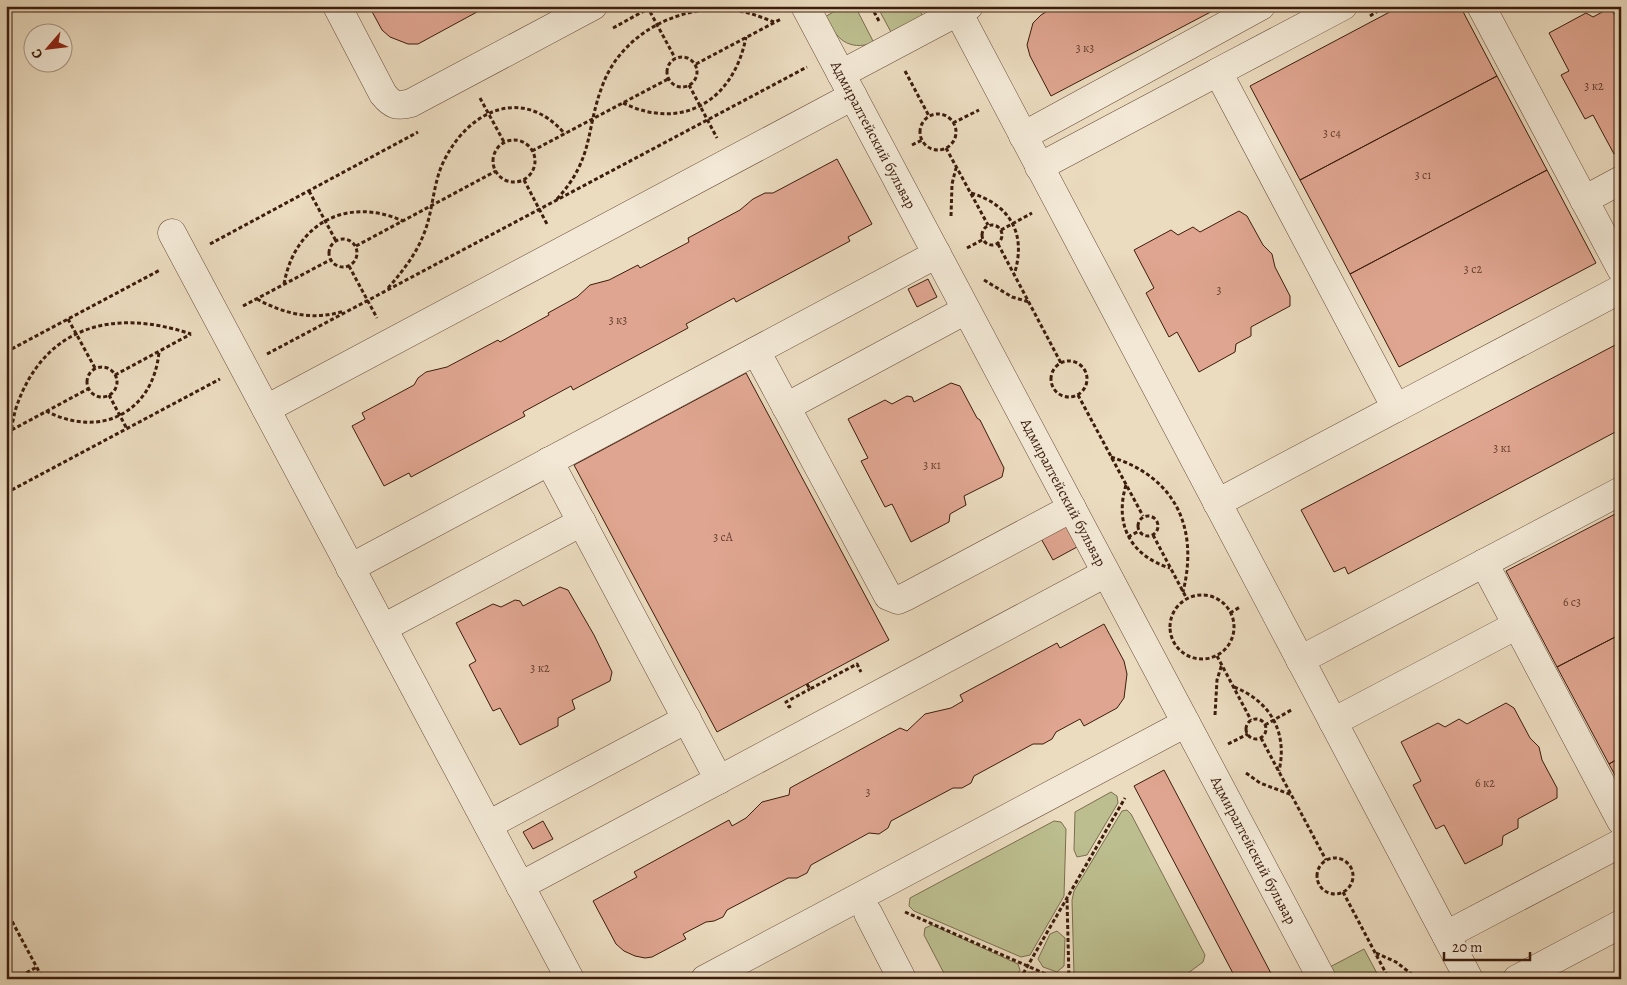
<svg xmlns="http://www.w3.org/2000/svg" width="1627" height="985" font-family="Alegreya,serif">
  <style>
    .green { fill: #bcbe8f; stroke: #7c6e4e }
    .building { fill: #dfa590; stroke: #3c1d0c }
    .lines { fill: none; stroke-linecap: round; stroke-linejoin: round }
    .minor-casing { stroke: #684c39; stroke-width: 29 }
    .path { stroke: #3c1d0c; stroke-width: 3; stroke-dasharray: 4 2.5; stroke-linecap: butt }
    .minor { stroke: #f2e8d5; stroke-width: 28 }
    .labels { text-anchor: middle; stroke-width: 4.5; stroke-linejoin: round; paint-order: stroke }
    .number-label { font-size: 12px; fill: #653f2d }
    .street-label { font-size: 15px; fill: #3c1d0c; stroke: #f2e8d5 }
  </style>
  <rect width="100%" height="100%" fill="#ebdbbf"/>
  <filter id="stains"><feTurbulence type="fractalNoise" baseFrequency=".004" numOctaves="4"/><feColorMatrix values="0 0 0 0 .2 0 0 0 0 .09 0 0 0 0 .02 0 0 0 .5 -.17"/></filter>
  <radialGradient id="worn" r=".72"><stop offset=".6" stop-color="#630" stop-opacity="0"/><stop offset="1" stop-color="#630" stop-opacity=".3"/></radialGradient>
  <path class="green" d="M843 6H855L874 43C847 51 837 39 825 17Z
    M877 6H918L923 17 892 34Z
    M1111 792 1117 796 1118 803 1087 855 1077 857 1074 850 1075 812Z
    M1127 810 1131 814 1205 955 1203 962 1180 979H1075L1074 975 1072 900 1074 891 1122 811Z
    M1054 821 1061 822 1066 829 1064 896 1030 955 1021 957 914 911 909 906 910 898Z
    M932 925 1018 964 1020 970 1016 979H947L924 935 925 928Z
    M1057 931 1065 938 1064 966 1057 972 1043 967 1038 959 1050 934Z
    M1364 949 1380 979H1334L1328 968Z
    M1034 972 1050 979H1025L1028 973Z"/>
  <path class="building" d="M369 6H488L418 44H408L390 37 382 30Z
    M1056 6H1222L1051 96 1030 56 1027 45 1033 23 1041 15Z
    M1401 6H1460L1497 76 1300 180 1250 86Z
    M1608 9 1615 14 1621 12V151L1614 154 1593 115 1585 119 1561 75 1569 71 1549 33 1586 13 1593 17Z
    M1497 76 1547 170 1350 274 1300 180Z
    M837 159 872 224 848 237 850 241 736 302 734 298 686 324 688 328 573 390 571 386 523 412 525 416 411 477 409 473 384 486 352 426 365 419 362 413 414 385 418 378 426 372 447 367 498 340 500 342 549 315 548 313 577 297 590 285 609 280 638 265 640 268 689 242 688 238 740 210 753 199 765 193H773Z
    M1547 170 1596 263 1399 367 1350 274Z
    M1239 211 1247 216 1263 245 1272 254 1275 267 1290 296V306L1251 327V336L1236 344 1235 352 1199 372 1177 332 1169 337 1146 293 1154 288 1134 250 1171 230 1178 235 1193 227 1200 232Z
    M928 279 937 297 917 307 908 289Z
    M1621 342V429L1348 574 1345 567 1334 572 1301 510Z
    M746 373 889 640 717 732 574 465Z
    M951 383 960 386 977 418 980 420 1004 468 1002 477 964 496 966 505 950 514 949 522 911 542 892 504 885 507 861 461 868 458 848 419 885 400 892 404 907 396 912 397 914 402Z
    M1621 511V634L1557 667 1506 571Z
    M1064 522 1077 547 1053 560 1039 535Z
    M560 587 568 590 594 635 612 672 610 681 572 700 575 709 558 718V726L520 745 500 708 493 711 469 665 476 661 456 623 493 604 501 607 515 600 520 601 523 606Z
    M1104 624 1124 661 1127 674 1124 698 1117 708 1084 726 1080 719 1056 732 1052 739 1043 744H1033L974 776 971 783 962 788H953L891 821 888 828 879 834 869 833 811 865 807 873 797 878H788L727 910 723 917 714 921 706 922 683 934 686 939 652 957 645 958 635 956 624 951 616 944 593 901 637 877 634 872 729 820 732 826 746 818 762 802 789 795 790 788 900 728 907 731 925 714 951 708 963 701 960 695 1057 643 1060 648Z
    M1621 634V757L1609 764 1557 667Z
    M1506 703 1514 708 1530 738 1539 747 1542 760 1557 788V798L1518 819V828L1503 836 1502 845 1465 864 1444 825 1436 829 1413 785 1421 781 1401 742 1438 723 1445 727 1459 719 1467 724Z
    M1621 757V787L1609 764Z
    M1164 770 1274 979H1236L1134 786Z
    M543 821 553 839 533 849 523 832Z
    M851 974 854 979H842Z"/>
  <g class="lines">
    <g class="minor-casing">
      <g id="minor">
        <path d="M337 6 383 94C392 105 397 107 411 103L593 6"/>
        <path id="s1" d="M805 6 1322 979"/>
        <path d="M1343 6 1218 72 1396 408 1621 289"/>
        <path d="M1481 6 1621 269"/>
        <path d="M958 12 1469 979"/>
        <path d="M841 74 969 6"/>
        <path d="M1023 136 1261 6"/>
        <path d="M1039 167 1218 72"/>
        <path d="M1584 200 1621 180"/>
        <path d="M172 233 266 409"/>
        <path d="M756 351 888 596 898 600 907 596 1072 508"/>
        <path d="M786 407 966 310"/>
        <path d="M549 461 719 780"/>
        <path d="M1217 503 1396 408"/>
        <path d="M1484 563 1621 821"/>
        <path d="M350 568 937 254"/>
        <path d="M383 628 582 522"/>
        <path d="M1300 660 1621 491"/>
        <path d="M1333 722 1517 625"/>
        <path d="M488 825 687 719"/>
        <path d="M520 886 1106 573"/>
        <path d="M868 913 902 979"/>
        <path d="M1446 935 1621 843"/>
        <path d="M570 979 266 409 853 96"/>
        <path d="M705 979 1186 723"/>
        <path d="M1517 979 1621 924"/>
      </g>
    </g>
    <path class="path" d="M647 6 675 58
      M871 6 880 23
      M1370 16 1385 6
      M613 28 653 6
      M667 72a15 15 0 1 1 30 0a15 15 0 1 1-30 0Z
      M696 64 781 19
      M905 71 929 116
      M689 85 717 138
      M480 98 504 142
      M623 103C683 132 734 100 746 37
      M920 132a18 18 0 1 1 36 0a18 18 0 1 1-36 0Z
      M953 123 979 110
      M493 161a21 21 0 1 1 42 0a21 21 0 1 1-42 0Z
      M912 145 922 140
      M946 148 988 225
      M532 151 668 79
      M524 180 548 226
      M309 191 336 241
      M971 193C1011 205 1027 235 1014 275
      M557 199C595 157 585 130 603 84 623 32 681 4 734 10 748 12 761 17 774 22
      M951 216 952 184 956 168
      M982 235a10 10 0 1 1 20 0a10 10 0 1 1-20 0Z
      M1001 230 1032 213
      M329 253a14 14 0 1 1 28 0a14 14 0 1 1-28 0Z
      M210 244 418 132
      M998 244 1061 363
      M356 246 496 171
      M967 248 984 239
      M349 266 377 318
      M984 280 1012 297 1029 302
      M284 284C295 223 347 196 403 221
      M388 288C403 271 417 253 425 231 433 209 433 186 442 165 466 111 522 84 565 134
      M257 299C284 314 314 321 344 311
      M243 306 330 260
      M68 319 95 368
      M6 352 160 270
      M267 354 807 67
      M1051 379a18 18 0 1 1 36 0a18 18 0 1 1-36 0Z
      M87 382a15 15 0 1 1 30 0a15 15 0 1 1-30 0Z
      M115 375 191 334
      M109 395 127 429
      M1078 395 1143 516
      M46 411C100 439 153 413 159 352
      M6 433 88 389
      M1111 457C1175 477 1199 527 1183 592
      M6 461C10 444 11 425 16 408 44 325 114 308 191 334
      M1126 485C1114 525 1131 556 1170 568
      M6 493 220 379
      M1138 526a10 10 0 1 1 20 0a10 10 0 1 1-20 0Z
      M1153 535 1187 599
      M1128 537 1139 531
      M1170 627a32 32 0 1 1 64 0a32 32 0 1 1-64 0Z
      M1230 613 1240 607
      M1217 656 1251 720
      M807 684 810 689 857 664 861 672
      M1234 687C1270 701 1288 732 1279 771
      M791 706 789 707 786 702 810 689
      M1215 715 1217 680 1222 664
      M1246 729a10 10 0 1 1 20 0a10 10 0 1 1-20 0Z
      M1265 725 1293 709
      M1261 738 1326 860
      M1228 744 1248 734
      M1246 773 1260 783 1292 795
      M1317 876a18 18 0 1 1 36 0a18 18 0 1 1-36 0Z
      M1343 892 1389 979
      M1067 899 1069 979
      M6 910 43 979
      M905 912 1057 979
      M1376 953 1396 962 1418 979
      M15 979 37 967
      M1020 979 1125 798"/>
    <use href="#minor" class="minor"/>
  </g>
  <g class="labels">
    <g class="number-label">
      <text x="1085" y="52">3 к3</text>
      <text x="1594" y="90">3 к2</text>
      <text x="1332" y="137">3 с4</text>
      <text x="1423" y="179">3 с1</text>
      <text x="1473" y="273">3 с2</text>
      <text x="1219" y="294">3</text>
      <text x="618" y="324">3 к3</text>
      <text x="1502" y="452">3 к1</text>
      <text x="932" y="469">3 к1</text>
      <text x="723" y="541">3 сА</text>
      <text x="1572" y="606">6 с3</text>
      <text x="540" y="672">3 к2</text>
      <text x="1485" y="787">6 к2</text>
      <text x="868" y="796">3</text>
    </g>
    <g class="street-label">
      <text dy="5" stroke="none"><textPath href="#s1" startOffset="146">Адмиралтейский бульвар</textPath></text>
      <text dy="5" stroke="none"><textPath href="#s1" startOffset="551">Адмиралтейский бульвар</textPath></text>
      <text dy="5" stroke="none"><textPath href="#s1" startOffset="956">Адмиралтейский бульвар</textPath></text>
    </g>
  </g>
  <rect width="1627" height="985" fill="none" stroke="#ebdbbf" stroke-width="25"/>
  <rect x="8" y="8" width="1612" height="970" fill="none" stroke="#3c1d0c" stroke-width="2.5"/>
  <rect x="12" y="12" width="1602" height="960" fill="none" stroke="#3c1d0c"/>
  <g transform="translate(48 48) rotate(242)"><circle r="24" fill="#f2e8d5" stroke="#a99785"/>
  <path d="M0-4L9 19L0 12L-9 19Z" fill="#8f2418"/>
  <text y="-8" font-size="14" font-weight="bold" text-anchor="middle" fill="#3c1d0c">С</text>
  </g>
  <path d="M1444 952v8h86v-8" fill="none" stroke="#3c1d0c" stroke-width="2.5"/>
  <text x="1452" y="952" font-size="15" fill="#3c1d0c" stroke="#f2e8d5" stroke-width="4" paint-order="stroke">20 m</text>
  <rect width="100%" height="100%" filter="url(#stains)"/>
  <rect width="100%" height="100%" fill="url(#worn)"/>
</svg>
